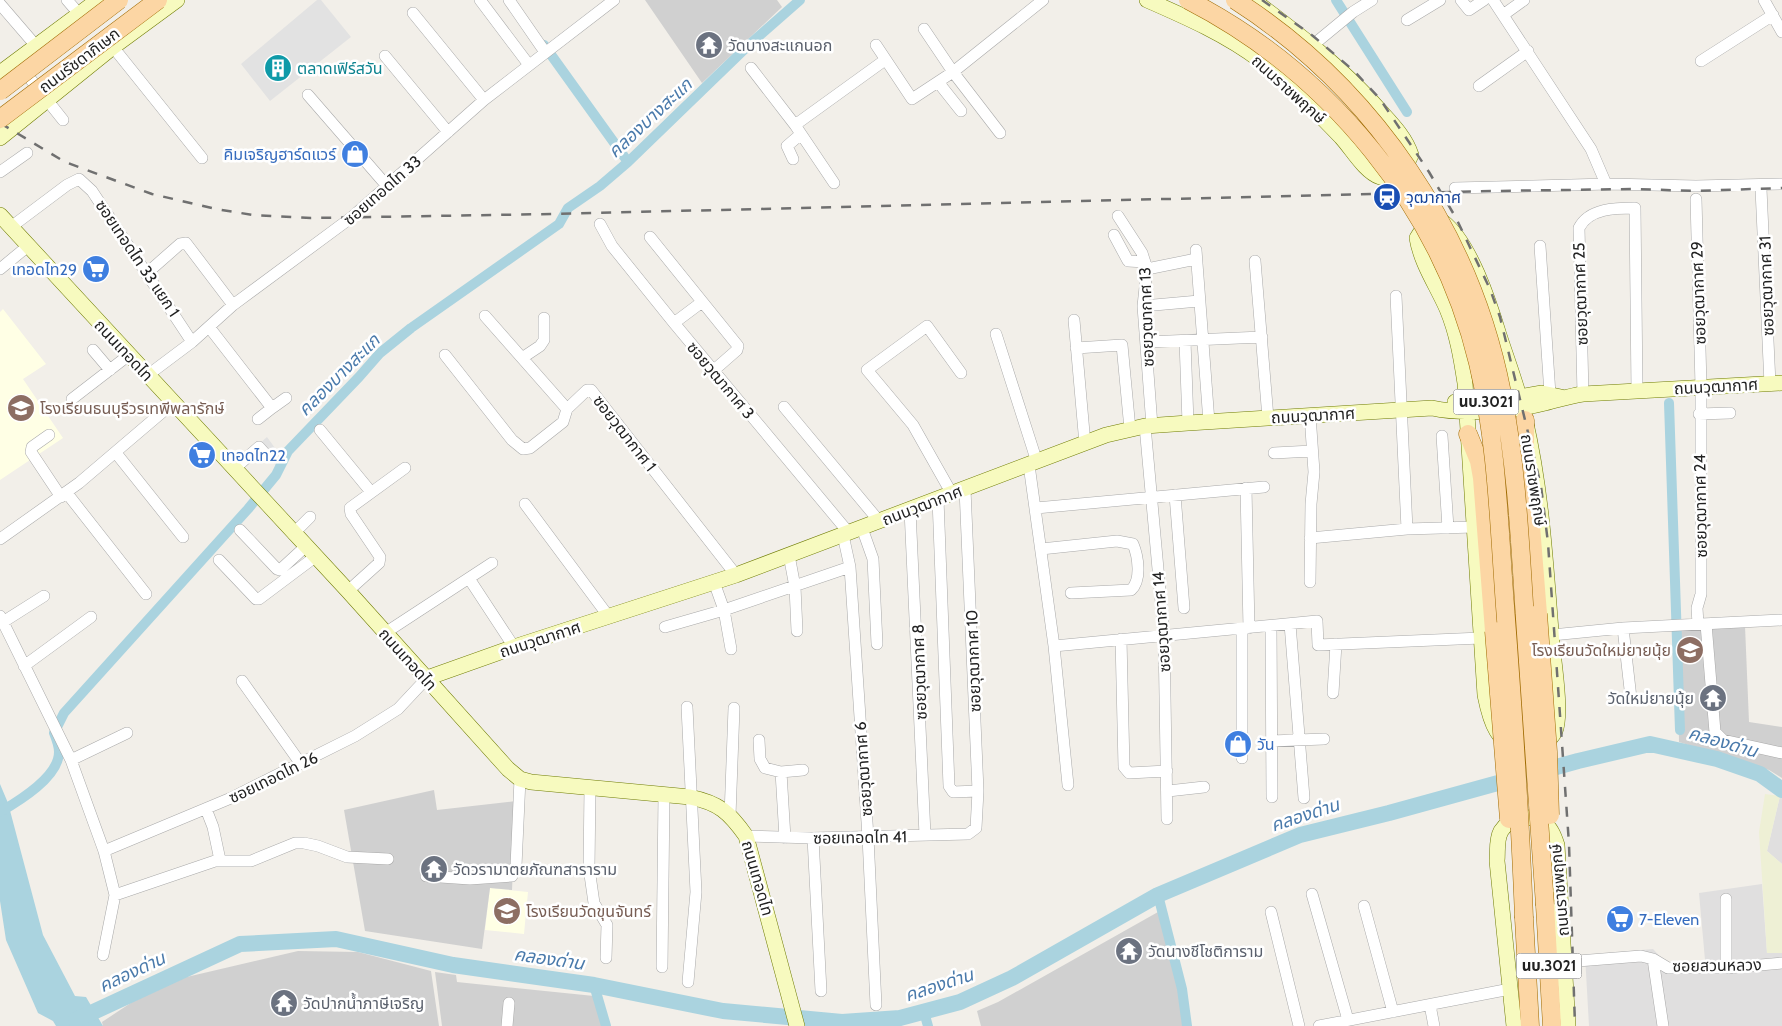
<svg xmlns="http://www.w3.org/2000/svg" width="1782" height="1026" font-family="Cabin,'Noto Sans Thai',sans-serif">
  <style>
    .residential { fill: #e0dfdf }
    .education { fill: #ffffe5 }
    .religious { fill: #d0d0d0 }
    .farmland { fill: #eef0d5 }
    .parking { fill: #e2e2e2 }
    .water { fill: #aad3df }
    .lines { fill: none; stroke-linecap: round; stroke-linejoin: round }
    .canal { stroke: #aad3df; stroke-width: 10 }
    .river { stroke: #aad3df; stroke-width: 16 }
    .minor-casing { stroke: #a9a9a9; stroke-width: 12 }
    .secondary-casing { stroke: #707d05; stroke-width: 16 }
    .primary-casing { stroke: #a06b00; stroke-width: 19 }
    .minor { stroke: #fff; stroke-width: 11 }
    .secondary { stroke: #f7fabf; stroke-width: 15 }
    .primary { stroke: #fcd6a4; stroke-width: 18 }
    .rail { stroke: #707070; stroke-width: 2.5; stroke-dasharray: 10 10; stroke-linecap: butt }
    .primary-bridge-casing { stroke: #a06b00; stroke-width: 19; stroke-linecap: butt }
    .primary-bridge { stroke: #fcd6a4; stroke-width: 18 }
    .labels { text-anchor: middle; stroke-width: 5; stroke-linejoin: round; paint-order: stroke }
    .shield { fill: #fff; stroke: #646464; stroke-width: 1 }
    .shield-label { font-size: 15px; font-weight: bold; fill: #222 }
    .worship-label { font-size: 16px; fill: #5b616d; stroke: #fff; text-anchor: start }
    .street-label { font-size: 16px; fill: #222; stroke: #fff }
    .culture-label { font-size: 16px; fill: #0d838f; stroke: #fff; text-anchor: start }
    .shop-label { font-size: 16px; fill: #366cbe; stroke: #fff; text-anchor: start }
    .transit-label { font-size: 16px; fill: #164399; stroke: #fff; text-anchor: start }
    .education-label { font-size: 16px; fill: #785e54; stroke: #fff; text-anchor: start }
    .water-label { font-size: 18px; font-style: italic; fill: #4a7aab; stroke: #fff }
  </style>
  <rect width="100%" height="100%" fill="#f2efe9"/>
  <path class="residential" d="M1780 796 1782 798V864L1767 851Z
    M1762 884 1767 953H1782V1026H1589L1585 955 1653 949 1666 963 1705 960 1699 893Z"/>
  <path class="education" d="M3 309 46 364 23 379 63 438 0 480V312Z
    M490 888 528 892 524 934 485 930Z"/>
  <path class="religious" d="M645 0H777L782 7 702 83Z
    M1677 626H1745L1749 722 1782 727V778L1769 770 1679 742Z
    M434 790 437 810 516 801 512 890 490 888 482 949 365 931 344 810Z
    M1158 912 1178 989 1183 1026H981L977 1011 998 1002Z
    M298 951 358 952 431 971 439 1026H103L102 1022 161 983Z
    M435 972 456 975 457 982 594 996 603 1026H442Z"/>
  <path class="farmland" d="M1765 794 1780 796 1767 851 1782 864V953H1767L1759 832Z"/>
  <path class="parking" d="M317 0H321L351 37 270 101 241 64Z
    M267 437 280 455 276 466 260 443Z"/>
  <path class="water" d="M0 784 8 803 43 935 75 996 86 997 103 1026H56L53 1021 38 1013 6 940 0 901Z"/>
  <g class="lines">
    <path class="canal" d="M1336 0 1407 112
      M544 45 628 162
      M1669 403 1680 730
      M0 812C19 801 59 777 59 752 59 746 56 738 54 733L64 713 248 509 276 475 288 451 359 377 380 353 411 328 559 224 568 208 600 186 628 162 750 44 800 0
      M1158 895 1182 989 1187 1026
      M594 985 606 1026
      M924 1012 928 1026"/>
    <path class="river" d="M76 1020 240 944 336 939 453 965 594 985 723 1011 842 1022 900 1018 960 1002 1012 978 1158 895 1300 835 1389 813 1578 761 1650 744 1717 759 1760 774 1782 790"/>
    <g class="minor-casing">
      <path id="minor" d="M67 0 80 15
        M480 0 529 65
        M509 0 545 52
        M1461 0 1469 10 1484 0
        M1493 0 1591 149 1606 184
        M1764 0 1782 32
        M0 4 37 47
        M413 13 484 100
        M1503 15 1524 0
        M1407 20 1440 0
        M924 29 953 72 1000 133
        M876 45 912 99 953 72 1043 0
        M1313 45 1353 12 1372 0
        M113 47 202 158
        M385 56 448 132
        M1701 61 1773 15
        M24 67 28 76 63 120
        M751 68 795 125
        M938 82 961 111
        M1479 86 1528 51
        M308 95 387 186
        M793 159 787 146 801 134
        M0 172 27 153
        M834 183 795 125 885 60
        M1455 188 1608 184 1696 186 1782 184
        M1761 189 1770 384
        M1696 199 1701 386V594L1697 608 1698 624
        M1118 216 1142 253 1147 269 1143 306 1152 426
        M600 224 612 246 674 323 849 533
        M11 227 67 185 79 179 92 191 192 342
        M1114 235 1128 261 1145 262
        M650 237 738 346 737 350 713 371
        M1540 246 1550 394
        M1196 250 1209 422
        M1255 261 1268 418
        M0 269 28 246
        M1147 269 1196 259
        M146 274 180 244 186 243 233 305
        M1396 296 1407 529
        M1143 306 1199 301
        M485 316 567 409 587 390H591L736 575
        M1074 320 1085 444
        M674 323 702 302
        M209 327 272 408 258 419
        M996 334 1037 462
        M1185 341 1188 423
        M1147 342 1262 337
        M1076 348 1122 345 1130 429
        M93 350 110 370
        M445 355 512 440 523 449 530 448 563 422 567 409
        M522 358 540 346 544 340V318
        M148 375 192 342 233 305 352 217 484 100 614 0
        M1583 394 1579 228C1589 208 1616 208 1635 208L1637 390
        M72 399 129 355
        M784 407 879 521
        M272 408 286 398
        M1699 414 1730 413
        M1145 426 1164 635 1167 819
        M320 430 371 492
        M49 435 32 447 31 452 61 497
        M1442 436 1448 528
        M116 453 183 537
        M1274 453 1312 451
        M1029 465 1054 646 1068 785
        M234 469 259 447 268 457
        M1246 488 1249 628
        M66 492 146 594
        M952 494 913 425 867 370 927 326 961 373
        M1175 495 1184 608
        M938 499 949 786 953 792 978 791
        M525 504 609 617
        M1036 508 1264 487
        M910 510 925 835
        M862 528 873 559 877 644
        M240 530 277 569 280 570 305 547
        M293 534 310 517
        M843 535 850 567 868 837 876 1005
        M1310 538 1407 529 1474 527
        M0 539 79 483 173 403
        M1041 549 1117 541 1133 544C1138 556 1142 580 1131 590L1071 593
        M789 555 795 587 797 631
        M219 560 256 599H259L315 557
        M714 582 724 610 731 649
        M1310 582 1311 504 1314 472 1310 415
        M472 583 514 647
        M348 591 379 563 380 557 351 514 350 508 405 468
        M0 616 71 760 104 851 115 895 103 955
        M3 622 44 596
        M1290 624 1304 798
        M1706 624 1715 732 1723 740 1782 753
        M1271 626 1272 797
        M665 627 724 610 850 567
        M1623 628 1631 698
        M385 633 492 563
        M1552 635 1623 628 1782 620
        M1121 639 1124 767 1129 773 1167 771
        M1054 646 1317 621 1318 645 1481 638
        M24 666 91 617
        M242 681 301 764
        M1333 693 1336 644
        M687 707 696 892 688 982
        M759 740 760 759 765 768 781 772 803 770
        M1271 741 1324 739
        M1242 758V629
        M71 760 127 733
        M781 772 785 838
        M590 788 589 868 594 903 607 925 606 958
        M1168 791 1204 787
        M206 809 213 827 220 860
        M730 816 734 708
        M746 836 813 838 968 834 976 828 978 791 965 489
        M813 838 821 991
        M104 851 231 798 355 736 398 709 427 678
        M426 876 470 879 512 876 516 866 520 779
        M1312 894 1348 1020
        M115 895 215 861H251L295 843H304L318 846 347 857 388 859
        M1726 899V968
        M1364 906 1393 1012
        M1271 912 1299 1026
        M1653 959 1663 1026
        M1565 962 1641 956 1653 959 1668 968H1726L1782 963
        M662 967 664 795
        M1430 1005 1434 1026
        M507 1026 509 1003
        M1319 1026 1510 989"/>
    </g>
    <g class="secondary-casing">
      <path id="secondary" d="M1147 0C1186 17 1227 35 1261 61 1289 83 1316 111 1341 137 1352 149 1365 172 1380 177 1396 182 1406 167 1411 155 1406 139 1394 126 1383 114 1345 70 1300 35 1253 0
        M0 73 98 0
        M0 138 113 47 177 0
        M0 215 348 591 508 769 520 779 531 782 690 797C719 803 729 812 746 836L797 1026
        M1443 222C1470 243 1489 302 1499 335 1508 363 1519 391 1525 419 1542 492 1546 569 1552 644 1554 663 1562 716 1555 731 1550 742 1539 747 1528 747 1497 749 1490 720 1485 695L1465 383C1461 357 1457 333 1447 309 1437 286 1421 263 1417 238 1424 226 1429 223 1443 222Z
        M1455 402 1519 397 1542 393 1561 397
        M427 678 514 647 736 575 1106 435 1145 426 1188 423 1432 408C1463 415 1514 411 1545 403 1558 400 1569 396 1583 394L1782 383
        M1514 1026 1497 861C1498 851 1496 840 1501 831 1509 818 1531 814 1543 822 1551 828 1554 836 1557 845L1568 1026"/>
    </g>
    <g class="primary-casing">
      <path id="primary" d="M1525 420V451L1538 614
        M1468 434 1479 461 1482 478 1494 631
        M1545 905 1552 1026
        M1524 918 1530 1026"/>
    </g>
    <use href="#minor" class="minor"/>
    <use href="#secondary" class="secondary"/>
    <use href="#primary" class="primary"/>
    <path class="rail" d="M1262 0 1313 36 1354 71 1380 99 1429 172 1456 218 1490 289 1500 317 1541 486 1548 543 1569 844 1575 1026
      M0 123 65 162 152 194 216 209 253 215 311 218 553 214 1493 191 1635 189 1695 191 1782 188"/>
    <g class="primary-bridge-casing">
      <path id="primary-bridge" d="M1188 0C1330 73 1441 208 1478 363 1497 442 1499 526 1505 606 1513 710 1520 814 1524 918
        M1235 0C1373 88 1471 233 1502 393 1517 468 1520 543 1525 619 1532 714 1538 810 1545 905
        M0 91 119 0
        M0 119 158 0
        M1538 614 1548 752 1550 815
        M1494 631 1509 819"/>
    </g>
    <use href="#primary-bridge" class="primary-bridge"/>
  </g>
  <defs>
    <g id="temple-disc" transform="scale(1.4375)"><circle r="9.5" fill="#6b7280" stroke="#fff"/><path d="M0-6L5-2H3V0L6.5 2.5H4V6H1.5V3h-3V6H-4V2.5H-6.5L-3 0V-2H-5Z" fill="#fff"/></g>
    <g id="building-disc" transform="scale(1.4375)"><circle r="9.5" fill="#0f9aa8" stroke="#fff"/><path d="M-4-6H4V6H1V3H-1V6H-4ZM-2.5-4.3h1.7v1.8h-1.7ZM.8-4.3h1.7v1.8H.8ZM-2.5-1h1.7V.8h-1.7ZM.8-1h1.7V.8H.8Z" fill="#fff"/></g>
    <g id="shop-disc" transform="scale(1.4375)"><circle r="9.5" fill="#3f7fe0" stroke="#fff"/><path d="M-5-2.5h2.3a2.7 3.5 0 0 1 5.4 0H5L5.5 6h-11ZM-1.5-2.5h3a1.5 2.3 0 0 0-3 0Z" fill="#fff"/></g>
    <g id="station-disc" transform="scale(1.4375)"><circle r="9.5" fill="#1a4fb4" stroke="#fff"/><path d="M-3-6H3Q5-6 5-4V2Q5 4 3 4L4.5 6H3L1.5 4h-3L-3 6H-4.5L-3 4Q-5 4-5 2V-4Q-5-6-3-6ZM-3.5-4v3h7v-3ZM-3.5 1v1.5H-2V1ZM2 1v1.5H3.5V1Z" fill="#fff"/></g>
    <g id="supermarket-disc" transform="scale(1.4375)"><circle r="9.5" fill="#3f7fe0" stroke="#fff"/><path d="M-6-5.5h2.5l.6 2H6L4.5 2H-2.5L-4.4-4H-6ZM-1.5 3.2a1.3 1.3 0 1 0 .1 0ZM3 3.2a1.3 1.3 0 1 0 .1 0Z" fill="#fff"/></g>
    <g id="school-disc" transform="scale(1.4375)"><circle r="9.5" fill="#8d6e63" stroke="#fff"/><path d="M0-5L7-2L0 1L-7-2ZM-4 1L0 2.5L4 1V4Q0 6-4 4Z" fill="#fff"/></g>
  </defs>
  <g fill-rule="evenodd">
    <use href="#temple-disc" x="709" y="45"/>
    <use href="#building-disc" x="278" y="68"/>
    <use href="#shop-disc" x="355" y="154"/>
    <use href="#station-disc" x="1387" y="197"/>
    <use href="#supermarket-disc" x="96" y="269"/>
    <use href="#school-disc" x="21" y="408"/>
    <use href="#supermarket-disc" x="202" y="455"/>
    <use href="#school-disc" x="1690" y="650"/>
    <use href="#temple-disc" x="1713" y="698"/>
    <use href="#shop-disc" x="1238" y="744"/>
    <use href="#temple-disc" x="434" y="869"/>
    <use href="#school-disc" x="507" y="911"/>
    <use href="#supermarket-disc" x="1620" y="919"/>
    <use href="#temple-disc" x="1129" y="951"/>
    <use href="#temple-disc" x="284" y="1003"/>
  </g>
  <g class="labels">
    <g class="shield">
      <rect x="1453.5" y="389.5" width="65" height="25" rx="4"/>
      <rect x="1516.5" y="953.5" width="65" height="25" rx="4"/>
    </g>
    <g class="shield-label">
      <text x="1486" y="407">นบ.3021</text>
      <text x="1549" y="971">นบ.3021</text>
    </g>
    <g class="worship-label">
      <text x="728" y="51">วัดบางสะแกนอก</text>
      <text x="1694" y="704" text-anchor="end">วัดใหม่ยายนุ้ย</text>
      <text x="453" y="875">วัดวรามาตยภัณฑสาราราม</text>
      <text x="1148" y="957">วัดนางชีโชติการาม</text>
      <text x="303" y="1009">วัดปากน้ำภาษีเจริญ</text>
    </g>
    <g class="street-label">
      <text transform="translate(79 60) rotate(-37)" y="6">ถนนรัชดาภิเษก</text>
      <text transform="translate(1289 89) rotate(42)" y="6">ถนนราชพฤกษ์</text>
      <text transform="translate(382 190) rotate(-41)" y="6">ซอยเทอดไท 33</text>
      <text transform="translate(138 258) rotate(56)" y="6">ซอยเทอดไท 33 แยก 1</text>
      <text transform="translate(1766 286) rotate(-92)" y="6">ซอยวุฒากาศ 31</text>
      <text transform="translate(1698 293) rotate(-92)" y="6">ซอยวุฒากาศ 29</text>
      <text transform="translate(1580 294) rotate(-92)" y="6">ซอยวุฒากาศ 25</text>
      <text transform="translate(1146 317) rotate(-92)" y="6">ซอยวุฒากาศ 13</text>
      <text transform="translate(124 350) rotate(47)" y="6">ถนนเทอดไท</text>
      <text transform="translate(721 380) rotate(50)" y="6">ซอยวุฒากาศ 3</text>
      <text transform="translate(1716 386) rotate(-3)" y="6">ถนนวุฒากาศ</text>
      <text transform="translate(1313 415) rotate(-3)" y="6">ถนนวุฒากาศ</text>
      <text transform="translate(625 433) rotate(52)" y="6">ซอยวุฒากาศ 1</text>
      <text transform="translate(1534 480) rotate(81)" y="6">ถนนราชพฤกษ์</text>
      <text transform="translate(922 505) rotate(-21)" y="6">ถนนวุฒากาศ</text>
      <text transform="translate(1700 506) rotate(-91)" y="6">ซอยวุฒากาศ 24</text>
      <text transform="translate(1161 622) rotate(-94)" y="6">ซอยวุฒากาศ 14</text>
      <text transform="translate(540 639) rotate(-18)" y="6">ถนนวุฒากาศ</text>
      <text transform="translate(408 659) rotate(48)" y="6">ถนนเทอดไท</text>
      <text transform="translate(973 661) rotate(-92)" y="6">ซอยวุฒากาศ 10</text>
      <text transform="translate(919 672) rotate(-92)" y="6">ซอยวุฒากาศ 8</text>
      <text transform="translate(863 769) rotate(-94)" y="6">ซอยวุฒากาศ 6</text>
      <text transform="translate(273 777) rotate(-26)" y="6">ซอยเทอดไท 26</text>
      <text transform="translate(860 837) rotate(-1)" y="6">ซอยเทอดไท 41</text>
      <text transform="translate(758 878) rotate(74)" y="6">ถนนเทอดไท</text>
      <text transform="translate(1559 890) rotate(-95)" y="6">ถนนราชพฤกษ์</text>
      <text transform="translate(1717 965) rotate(-1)" y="6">ซอยสวนหลวง</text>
    </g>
    <g class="culture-label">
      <text x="297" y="74">ตลาดเฟิร์สวัน</text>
    </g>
    <g class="shop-label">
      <text x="336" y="160" text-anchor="end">คิมเจริญฮาร์ดแวร์</text>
      <text x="77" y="275" text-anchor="end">เทอดไท29</text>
      <text x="221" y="461">เทอดไท22</text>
      <text x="1257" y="750">วัน</text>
      <text x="1639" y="925">7-Eleven</text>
    </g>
    <g class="transit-label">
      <text x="1406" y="203">วุฒากาศ</text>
    </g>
    <g class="education-label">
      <text x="40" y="414">โรงเรียนธนบุรีวรเทพีพลารักษ์</text>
      <text x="1671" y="656" text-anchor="end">โรงเรียนวัดใหม่ยายนุ้ย</text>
      <text x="526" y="917">โรงเรียนวัดขุนจันทร์</text>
    </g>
    <g class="water-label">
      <text transform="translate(650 118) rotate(-43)" y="6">คลองบางสะแก</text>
      <text transform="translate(339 375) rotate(-45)" y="6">คลองบางสะแก</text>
      <text transform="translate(1723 742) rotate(16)" y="6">คลองด่าน</text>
      <text transform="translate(1305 815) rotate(-18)" y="6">คลองด่าน</text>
      <text transform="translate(549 959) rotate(8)" y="6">คลองด่าน</text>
      <text transform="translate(132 972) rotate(-25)" y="6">คลองด่าน</text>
      <text transform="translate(939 985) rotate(-18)" y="6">คลองด่าน</text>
    </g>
  </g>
</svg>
